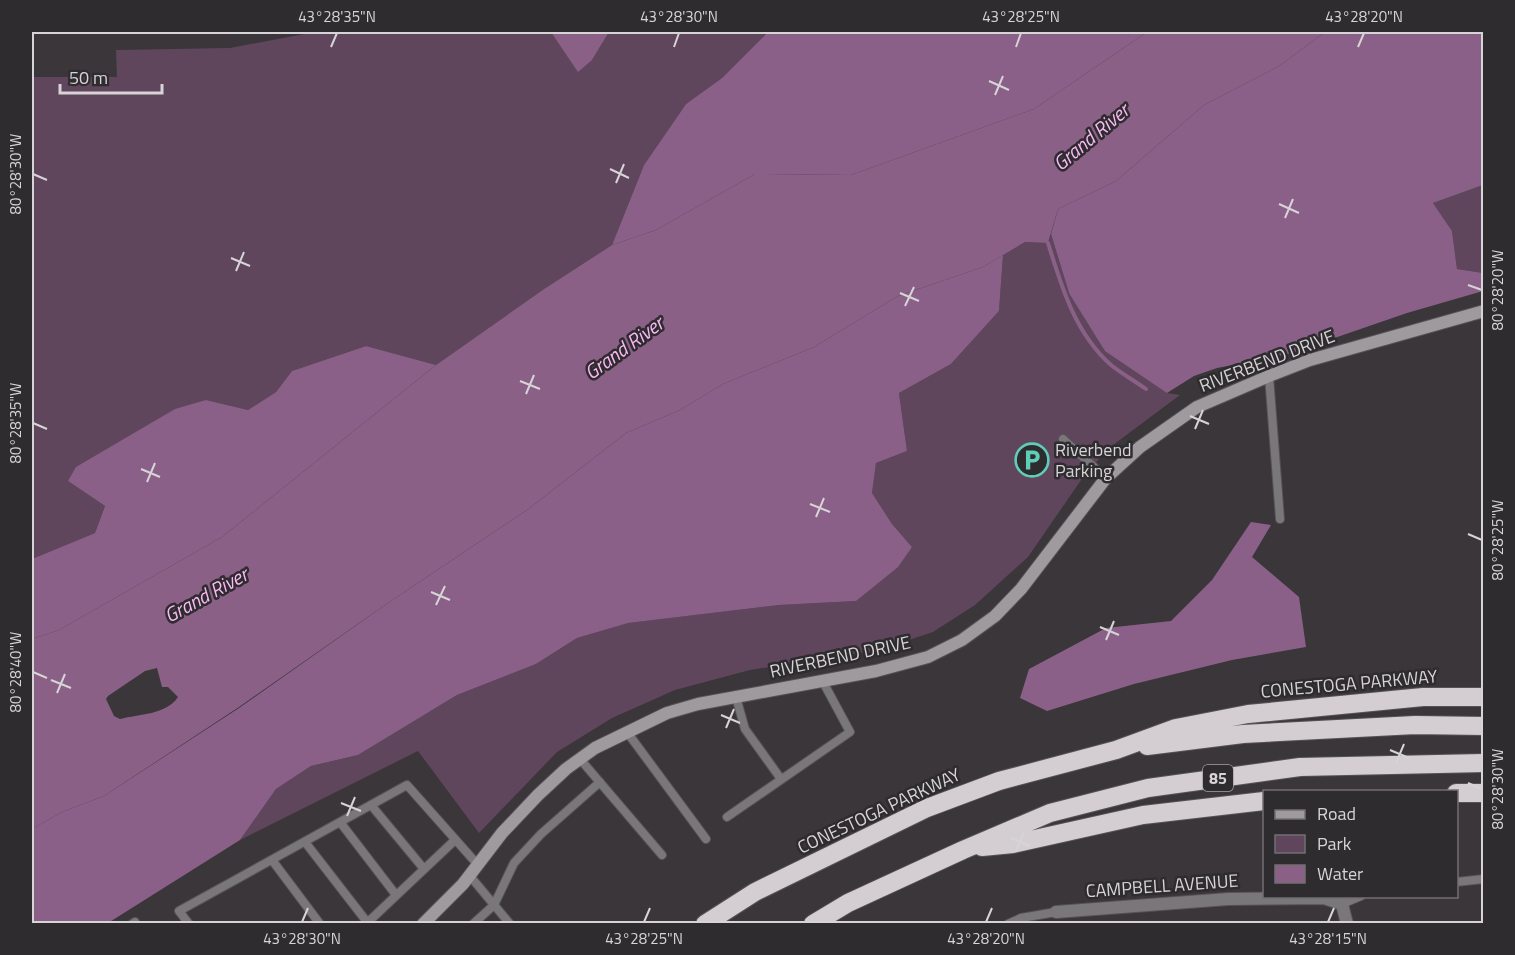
<svg xmlns="http://www.w3.org/2000/svg" width="1515" height="955" font-family="'Titillium Web',sans-serif">
  <style>
    .green { fill: #5f465d }
    .forest { fill: #8a6088 }
    .water { fill: #8a6087; fill-rule: evenodd }
    .lines { fill: none; stroke-linecap: round; stroke-linejoin: round }
    .stream { stroke: #8a6087; stroke-width: 4 }
    .lane-casing { stroke: #565255; stroke-width: 10 }
    .street-casing { stroke: #565255; stroke-width: 14 }
    .secondary-casing { stroke: #565255; stroke-width: 14 }
    .highway-casing { stroke: #565255; stroke-width: 20 }
    .lane { stroke: #797779; stroke-width: 8 }
    .street { stroke: #797779; stroke-width: 12 }
    .secondary { stroke: #9e9a9d; stroke-width: 12 }
    .highway { stroke: #d4ced3; stroke-width: 18 }
    .ticks { fill: none; stroke: #d6d4d6; stroke-width: 2 }
    .labels { text-anchor: middle; stroke-width: 5; stroke-linejoin: round; paint-order: stroke }
    .shield { fill: #2f2c2f; stroke: #a4a2a4; stroke-width: 1.5 }
    .shield-label { font-size: 16px; font-weight: bold; fill: #d6d4d6 }
    .street-label { font-size: 18px; fill: #d6d4d6; stroke: #2f2c2f }
    .poi-label { font-size: 18px; fill: #d6d4d6; stroke: #2f2c2f; text-anchor: start }
    .water-label { font-size: 20px; font-style: italic; fill: #fab9f6; stroke: #2f2c2f }
    .neatline { fill: none; stroke: #d6d4d6; stroke-width: 2 }
    .ticks-label { font-size: 15px; text-anchor: middle; fill: #d6d4d6 }
  </style>
  <rect width="100%" height="100%" fill="#3a3639"/>
  <path class="green" d="M315 32H551L592 60 609 32H768L722 78 686 104 644 165 612 245 544 289 436 365 366 346 292 371 276 392 248 410 206 400 68 481 105 506 95 533 32 559V77H117L116 50 230 48Z
    M1483 185V273L1457 269 1452 231 1433 203Z
    M1051 234 1069 293 1167 393 1180 395 1117 442 1088 470 1028 557 975 605 933 632 875 651 750 670 675 690 612 718 557 752 479 833 418 751 240 840 276 789 311 766 358 755 457 695 536 664 577 638 627 623 779 605 856 601 912 547 892 524 872 493 876 463 907 451 899 393 951 364 999 311 1003 255 1025 242 1048 243Z"/>
  <path class="forest" d="M768 32H1147L1034 109 851 175 755 174 656 230 612 245 644 165 686 104 722 78Z
    M1325 32H1483V185L1433 203 1452 231 1457 269 1483 273V291L1407 313 1288 354 1217 368 1194 376 1167 393 1105 351 1069 293 1051 234 1058 209 1116 181 1204 105 1279 66Z
    M1003 255 999 311 951 364 899 393 907 451 876 463 872 493 892 524 912 547 898 567 856 601 779 605 628 623 577 638 536 664 457 695 358 755 311 766 276 789 240 840 108 923H32V829L62 812 104 796 239 708 385 605 527 510 626 433 680 410 723 384 814 347 898 296 983 267Z
    M366 346 436 365 222 537 59 630 32 639V559L95 533 105 506 68 481 76 467 175 409 206 400 248 410 276 392 292 371Z
    M1251 522 1271 525 1252 557 1299 597 1306 647 1232 660 1134 684 1047 711 1020 698 1029 669 1106 628 1171 621 1212 580Z"/>
  <path class="water" d="M551 32H609L592 60 578 72Z
    M1147 32H1325L1279 66 1204 105 1116 181 1058 209 1048 243 1025 242 983 267 898 296 814 347 723 384 680 410 626 433 527 510 385 605 239 707 104 796 62 812 32 829V639L59 630 222 537 436 365 544 289 612 245 656 230 755 174 851 175 1034 109ZM157 668 162 687H168L178 697C166 715 139 714 120 719L114 716 106 699 108 696 145 671Z"/>
  <g class="lines">
    <path class="stream" d="M1048 243C1062 288 1075 333 1111 365 1122 374 1135 381 1146 389"/>
    <g class="lane-casing">
      <path id="lane" d="M1269 376 1280 519
        M1063 439 1106 478
        M736 697 745 729 781 779
        M627 732 706 839
        M580 759 662 855
        M371 805 424 869
        M727 817 850 732 822 680
        M340 822 396 895
        M305 842 367 922
        M272 860 320 924
        M470 876 510 924
        M1456 882 1484 879
        M1342 904 1361 896
        M132 924 135 922 136 924
        M189 924 179 911 407 785 478 865
        M366 924 455 840
        M473 924 494 905 514 863 541 834 600 782
        M1008 924 1021 918 1056 912"/>
    </g>
    <g class="street-casing">
      <path id="street" d="M1056 912 1228 899 1324 898 1342 904 1347 924"/>
    </g>
    <g class="secondary-casing">
      <path id="secondary" d="M423 924 463 884 502 833 538 795 566 769 595 748 667 713 698 704 876 671 928 657 962 640 995 616 1021 589 1106 478 1140 447 1197 407 1269 376 1310 360 1484 311"/>
    </g>
    <g class="highway-casing">
      <path id="highway" d="M1147 746 1243 734 1415 725 1484 726
        M1456 793H1484
        M982 847 1013 844 1143 815 1264 801
        M705 924 755 892 927 808 999 781 1116 750 1176 728 1248 714 1423 697H1484
        M813 924 848 903 963 850 1050 813 1148 788 1300 767 1484 763"/>
    </g>
    <use href="#lane" class="lane"/>
    <use href="#street" class="street"/>
    <use href="#secondary" class="secondary"/>
    <use href="#highway" class="highway"/>
  </g>
  <path class="ticks" d="M331 47 337 33M674 47 679 33M1016 47 1021 33M1358 47 1364 33M989 81 1009 90M995 95 1003 76M610 169 629 178M33 174 47 180M616 183 624 164M1279 204 1299 213M1285 218 1293 199M231 258 250 266M236 271 244 252M1468 285 1482 290M900 293 919 301M905 306 914 287M520 381 540 389M526 394 534 375M1190 416 1209 424M33 423 47 429M1195 429 1203 410M141 469 160 477M147 482 155 463M810 504 830 512M816 517 824 498M1468 534 1482 540M431 592 450 600M436 605 445 586M1100 627 1119 635M1106 640 1114 621M33 672 47 678M51 680 71 688M57 693 65 674M721 715 740 723M726 728 734 709M1390 750 1409 758M1396 763 1404 744M1468 783 1482 789M341 803 361 811M347 816 355 797M1011 838 1030 846M1016 851 1024 832M302 922 308 908M644 922 650 908M986 922 992 908M1328 922 1334 908"/>
  <defs>
    <g id="parking-ring" transform="scale(1.725)"><circle r="9.5" fill="#2f2c2f" stroke="#5eceb8" stroke-width="1.5"/><path d="M-3.5-5.5H1a3.5 3.5 0 0 1 0 7H-1V5.5H-3.5ZM-1-3.4V-.6H.8a1.4 1.4 0 0 0 0-2.8Z" fill="#5eceb8"/></g>
  </defs>
  <g fill-rule="evenodd">
    <use href="#parking-ring" x="1032" y="460"/>
  </g>
  <g class="labels">
    <rect class="shield" x="1203" y="765" width="30" height="26" rx="4.5"/>
    <g class="shield-label">
      <text x="1218" y="784">85</text>
    </g>
    <g class="street-label">
      <text transform="translate(1267 361) rotate(-21)" y="6">RIVERBEND DRIVE</text>
      <text transform="translate(840 657) rotate(-12)" y="6">RIVERBEND DRIVE</text>
      <text transform="translate(1349 684) rotate(-5)" y="6">CONESTOGA PARKWAY</text>
      <text transform="translate(879 811) rotate(-25)" y="6">CONESTOGA PARKWAY</text>
      <text transform="translate(1162 886) rotate(-4)" y="6">CAMPBELL AVENUE</text>
    </g>
    <g class="poi-label">
      <text x="1055" y="456">Riverbend<tspan x="1055" dy="21">Parking</tspan></text>
    </g>
    <g class="water-label">
      <text transform="translate(1091 137) rotate(-40)" y="7">Grand River</text>
      <text transform="translate(624 348) rotate(-36)" y="7">Grand River</text>
      <text transform="translate(206 595) rotate(-29)" y="7">Grand River</text>
    </g>
  </g>
  <rect width="1515" height="955" fill="none" stroke="#2f2c2f" stroke-width="66"/>
  <rect x="1263" y="790" width="195" height="108" fill="#2f2c2f" stroke="#726f72" stroke-width="1.5"/>
  <rect x="1275" y="810" width="30" height="9" fill="#9e9a9d" stroke="#726f72" stroke-width="1.5"/>
  <text x="1317" y="820" font-size="18" fill="#d6d4d6">Road</text>
  <rect x="1275" y="835" width="30" height="18" fill="#5f465d" stroke="#726f72" stroke-width="1.5"/>
  <text x="1317" y="850" font-size="18" fill="#d6d4d6">Park</text>
  <rect x="1275" y="865" width="30" height="18" fill="#8a6087" stroke="#726f72" stroke-width="1.5"/>
  <text x="1317" y="880" font-size="18" fill="#d6d4d6">Water</text>
  <path d="M60 84v9h102v-9" fill="none" stroke="#d6d4d6" stroke-width="3"/>
  <text x="69" y="84" font-size="18" fill="#d6d4d6" stroke="#2f2c2f" stroke-width="4.5" paint-order="stroke">50 m</text>
  <rect x="33" y="33" width="1449" height="889" class="neatline"/>
  <g class="ticks-label">
    <text x="337" y="22">43°28'35"N</text>
    <text x="679" y="22">43°28'30"N</text>
    <text x="1021" y="22">43°28'25"N</text>
    <text x="1364" y="22">43°28'20"N</text>
    <text transform="translate(16 174) rotate(-90)" y="5">80°28'30"W</text>
    <text transform="translate(1498 290) rotate(-90)" y="5">80°28'20"W</text>
    <text transform="translate(16 423) rotate(-90)" y="5">80°28'35"W</text>
    <text transform="translate(1498 540) rotate(-90)" y="5">80°28'25"W</text>
    <text transform="translate(16 672) rotate(-90)" y="5">80°28'40"W</text>
    <text transform="translate(1498 789) rotate(-90)" y="5">80°28'30"W</text>
    <text x="302" y="944">43°28'30"N</text>
    <text x="644" y="944">43°28'25"N</text>
    <text x="986" y="944">43°28'20"N</text>
    <text x="1328" y="944">43°28'15"N</text>
  </g>
</svg>
